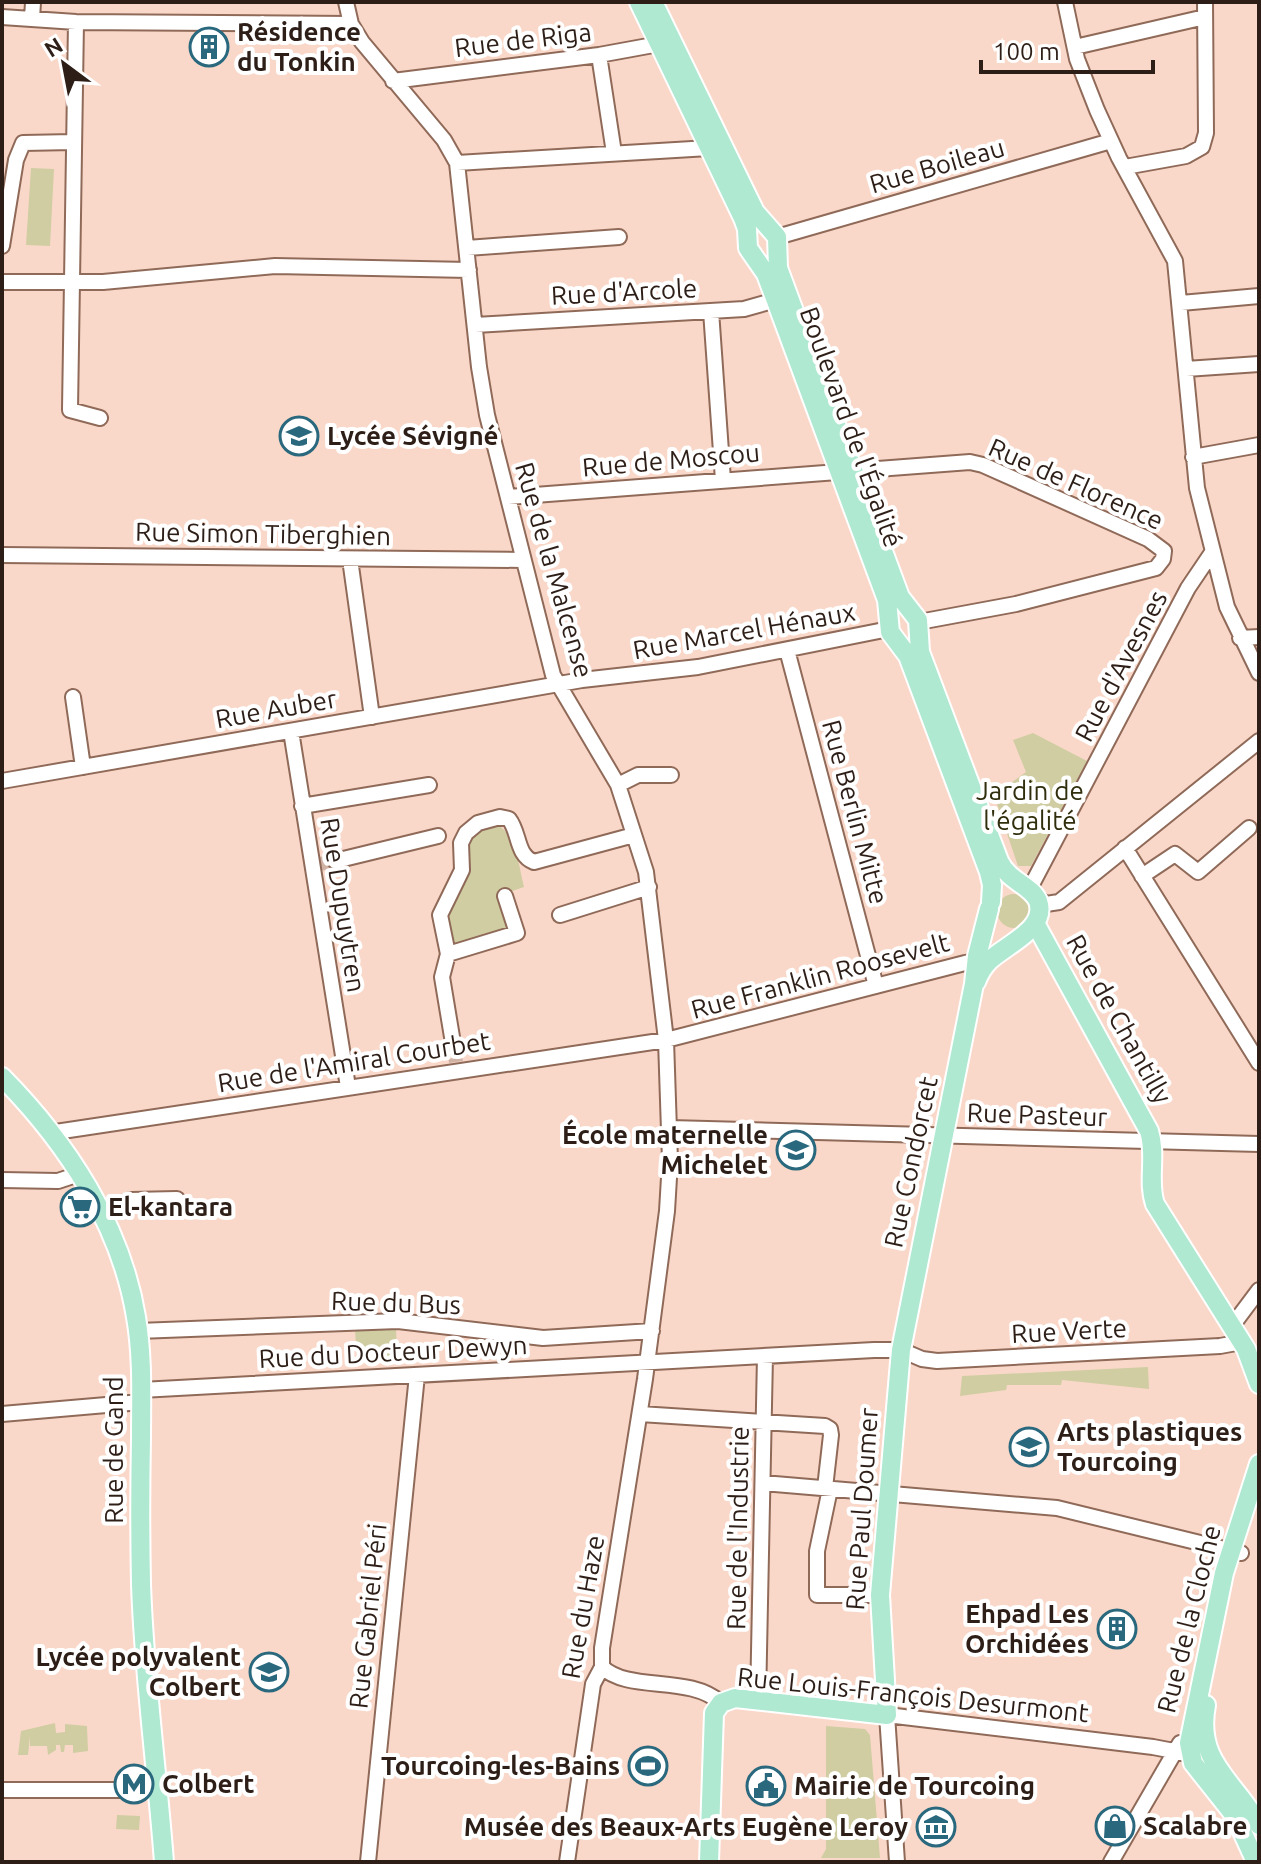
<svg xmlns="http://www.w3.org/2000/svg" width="1261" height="1864" font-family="Ubuntu,sans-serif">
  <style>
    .green { fill: #d0cda2 }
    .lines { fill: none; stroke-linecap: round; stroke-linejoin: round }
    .minor-tunnel { stroke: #d1b3a5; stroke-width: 14; stroke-dasharray: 14 7; stroke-linecap: butt }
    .minor-casing { stroke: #906a59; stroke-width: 18 }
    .major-casing { stroke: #fff; stroke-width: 22 }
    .minor { stroke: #fff; stroke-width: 14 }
    .major { stroke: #afe9d1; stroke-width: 18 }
    .labels { text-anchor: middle; stroke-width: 8; stroke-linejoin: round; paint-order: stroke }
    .poi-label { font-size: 26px; font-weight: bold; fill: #2d1e17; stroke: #fff; text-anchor: start }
    .street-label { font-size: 26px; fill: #2d1e17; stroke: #fff }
    .park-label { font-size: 26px; fill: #302e0d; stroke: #fff }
  </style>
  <rect width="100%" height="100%" fill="#fad8c9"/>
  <path class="green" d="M31 168 54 169 50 246 26 245Z
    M1033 733 1087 761 1031 866H1018L994 795 1026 772 1013 740Z
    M494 824C516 830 519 868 524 887L501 895 510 930 454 948 446 920C453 904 462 888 467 872 476 845 452 835 494 824Z
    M997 911a17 17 0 1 1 34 0a17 17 0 1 1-34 0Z
    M396 1328 397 1357 357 1360 355 1330Z
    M1148 1367 1149 1389 1062 1380 1061 1385H1007L1006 1390 960 1396 962 1376Z
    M55 1723 56 1733 65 1732V1724L87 1726 88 1751 73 1753V1745H65L64 1752H61L60 1745H56V1750L48 1755 47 1746H30V1736L28 1755H18L21 1731Z
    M826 1726 865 1729 870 1735 880 1858H821L826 1849Z
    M117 1815 140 1816 139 1830 116 1829Z"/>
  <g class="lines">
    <path class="minor-tunnel" d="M320 864 335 861
      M452 1037 456 1062"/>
    <g class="minor-casing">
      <path id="minor" d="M346 2 351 24 362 42 444 140 457 163 479 367 487 415 553 675 618 785 646 872 666 1040 670 1161 667 1211 645 1379 602 1648V1667L593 1684 567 1862
        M1065 2 1077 59 1097 110 1119 158 1175 261 1197 488 1227 607 1259 673
        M2 17 76 22 351 24
        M32 19 33 2
        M76 22 70 410 100 418
        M1075 47 1205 17
        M599 55 614 153
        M393 81 599 55 659 44
        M457 163 709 148
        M1125 167 1186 156 1202 147 1206 133 1205 2
        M777 237 1111 141
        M2 246 16 160 23 143 73 142
        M467 248 619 237
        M2 282H103L275 266 469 270
        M1181 303 1259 296
        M711 311 723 480
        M475 325 744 309 776 300
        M1186 369 1259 364
        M1193 457 1259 445
        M508 497 970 462 983 465 1148 539 1164 551 1163 559 1156 568 1016 604 919 622
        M2 555 523 560
        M350 559 372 717
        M1240 638 1259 637
        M787 650 876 986
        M73 697 83 767
        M291 731 348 1087
        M2 781 582 680 698 667 889 629
        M618 785 638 775H671
        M302 806 429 785
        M1125 848 1259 1063
        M335 861 438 836
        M1142 876 1175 854 1198 872 1249 828
        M1029 890 1188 588 1213 551
        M1036 897 1046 904 1059 902 1259 741
        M560 915 649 887
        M448 954 517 933 505 896
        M452 1037 442 977 448 954 440 915 462 870 461 843 466 833 478 823 500 817 509 819C520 833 516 855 534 862L634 835
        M670 1128 1259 1144
        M49 1133 666 1040 965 963 976 961 986 964
        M2 1180 58 1181 79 1174
        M102 1211 131 1200 177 1199
        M1232 1326 1259 1290
        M138 1331 398 1321 543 1338 652 1331
        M141 1390 874 1350H901L922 1359 937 1361 1220 1346 1242 1342
        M2 1414 141 1402
        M640 1414 825 1426 830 1429 831 1435 825 1488
        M763 1483 1057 1508 1241 1553
        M830 1489 817 1551V1595H880
        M602 1667C629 1693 689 1674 721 1703
        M758 1701 765 1356
        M2 1790H156
        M368 1862 417 1375
        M897 1862 887 1715 1153 1747 1200 1756
        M1111 1862 1180 1743"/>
    </g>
    <g class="major-casing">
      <path id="major" d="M639 2 743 218 747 229 748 248 766 274 887 600 890 632 908 656 989 872 992 885 991 902
        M653 2 755 212 777 237 778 268 900 597 918 620 920 652 999 861C1009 882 1031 885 1038 901 1048 929 1005 945 989 961 983 967 979 974 976 982
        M1035 923 1149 1131C1157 1155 1147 1181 1155 1204L1246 1349 1259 1384
        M2 1077C67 1143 121 1225 136 1317 143 1357 141 1398 141 1438 140 1487 140 1535 141 1584 144 1677 157 1769 164 1862
        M1206 1705C1195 1763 1235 1781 1259 1825
        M709 1862 714 1713 721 1703 735 1698 887 1715 880 1595 901 1350 974 984 977 956 989 909
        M1256 1862 1235 1816 1193 1763 1189 1743 1224 1573 1259 1464"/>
    </g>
    <use href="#minor" class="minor"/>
    <use href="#major" class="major"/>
  </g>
  <defs>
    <g id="building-ring" transform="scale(2)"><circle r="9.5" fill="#fff" stroke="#2a687e" stroke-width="1.5"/><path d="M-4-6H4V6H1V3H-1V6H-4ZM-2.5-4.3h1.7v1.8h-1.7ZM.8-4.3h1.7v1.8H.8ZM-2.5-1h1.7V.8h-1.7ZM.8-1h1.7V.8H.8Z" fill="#2a687e"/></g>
    <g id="school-ring" transform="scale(2)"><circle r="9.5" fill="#fff" stroke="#2a687e" stroke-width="1.5"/><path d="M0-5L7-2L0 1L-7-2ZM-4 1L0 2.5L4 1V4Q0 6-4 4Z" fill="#2a687e"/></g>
    <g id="supermarket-ring" transform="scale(2)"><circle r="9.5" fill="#fff" stroke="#2a687e" stroke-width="1.5"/><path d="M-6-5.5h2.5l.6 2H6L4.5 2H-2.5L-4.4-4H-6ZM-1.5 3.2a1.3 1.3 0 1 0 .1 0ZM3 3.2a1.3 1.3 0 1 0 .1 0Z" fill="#2a687e"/></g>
    <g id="university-ring" transform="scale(2)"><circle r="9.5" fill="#fff" stroke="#2a687e" stroke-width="1.5"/><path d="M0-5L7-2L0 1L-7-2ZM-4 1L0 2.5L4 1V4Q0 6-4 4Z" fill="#2a687e"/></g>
    <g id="stadium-ring" transform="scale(2)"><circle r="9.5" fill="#fff" stroke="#2a687e" stroke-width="1.5"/><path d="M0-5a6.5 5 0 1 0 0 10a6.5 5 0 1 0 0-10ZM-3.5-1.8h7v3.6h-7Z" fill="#2a687e"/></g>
    <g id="metro-ring" transform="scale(2)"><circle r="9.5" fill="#fff" stroke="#2a687e" stroke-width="1.5"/><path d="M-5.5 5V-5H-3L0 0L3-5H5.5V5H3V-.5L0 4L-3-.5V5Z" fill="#2a687e"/></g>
    <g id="civic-ring" transform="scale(2)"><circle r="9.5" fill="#fff" stroke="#2a687e" stroke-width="1.5"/><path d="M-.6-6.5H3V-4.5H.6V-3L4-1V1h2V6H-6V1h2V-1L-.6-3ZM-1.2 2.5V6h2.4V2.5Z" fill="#2a687e"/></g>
    <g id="shop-ring" transform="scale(2)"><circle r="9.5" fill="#fff" stroke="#2a687e" stroke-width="1.5"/><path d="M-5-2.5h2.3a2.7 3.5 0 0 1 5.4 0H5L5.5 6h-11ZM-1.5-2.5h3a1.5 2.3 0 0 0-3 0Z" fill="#2a687e"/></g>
    <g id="museum-ring" transform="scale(2)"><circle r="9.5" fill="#fff" stroke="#2a687e" stroke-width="1.5"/><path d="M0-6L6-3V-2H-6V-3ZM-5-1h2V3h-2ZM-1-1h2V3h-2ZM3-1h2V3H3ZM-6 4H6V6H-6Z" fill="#2a687e"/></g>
  </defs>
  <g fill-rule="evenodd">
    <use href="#building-ring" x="209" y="47"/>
    <use href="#school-ring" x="299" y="436"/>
    <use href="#school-ring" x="796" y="1150"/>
    <use href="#supermarket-ring" x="80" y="1207"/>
    <use href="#university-ring" x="1029" y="1447"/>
    <use href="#building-ring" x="1117" y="1629"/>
    <use href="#school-ring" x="269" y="1672"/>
    <use href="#stadium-ring" x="648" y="1766"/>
    <use href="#metro-ring" x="134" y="1784"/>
    <use href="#civic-ring" x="766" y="1786"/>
    <use href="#shop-ring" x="1115" y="1826"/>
    <use href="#museum-ring" x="936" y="1827"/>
  </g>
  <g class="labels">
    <g class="poi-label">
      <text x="237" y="41">Résidence<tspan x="237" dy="30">du Tonkin</tspan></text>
      <text x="327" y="445">Lycée Sévigné</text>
      <text x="768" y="1144" text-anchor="end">École maternelle<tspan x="768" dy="30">Michelet</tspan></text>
      <text x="108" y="1216">El-kantara</text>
      <text x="1057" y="1441">Arts plastiques<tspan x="1057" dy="30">Tourcoing</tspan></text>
      <text x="1089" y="1623" text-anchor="end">Ehpad Les<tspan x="1089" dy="30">Orchidées</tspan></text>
      <text x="241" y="1666" text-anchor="end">Lycée polyvalent<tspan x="241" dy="30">Colbert</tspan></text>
      <text x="620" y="1775" text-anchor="end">Tourcoing-les-Bains</text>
      <text x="162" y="1793">Colbert</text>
      <text x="794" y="1795">Mairie de Tourcoing</text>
      <text x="1143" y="1835">Scalabre</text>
      <text x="908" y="1836" text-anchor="end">Musée des Beaux-Arts Eugène Leroy</text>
    </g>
    <g class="street-label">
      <text transform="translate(523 40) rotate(-7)" y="9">Rue de Riga</text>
      <text transform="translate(937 166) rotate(-16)" y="9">Rue Boileau</text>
      <text transform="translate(624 292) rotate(-3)" y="9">Rue d'Arcole</text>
      <text transform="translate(851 427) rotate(70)" y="9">Boulevard de l'Égalité</text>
      <text transform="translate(671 460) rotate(-5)" y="9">Rue de Moscou</text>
      <text transform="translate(1076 484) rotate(24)" y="9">Rue de Florence</text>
      <text transform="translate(263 534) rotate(1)" y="9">Rue Simon Tiberghien</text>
      <text transform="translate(554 570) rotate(74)" y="9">Rue de la Malcense</text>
      <text transform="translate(744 631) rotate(-10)" y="9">Rue Marcel Hénaux</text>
      <text transform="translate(1121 666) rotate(-62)" y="9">Rue d'Avesnes</text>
      <text transform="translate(276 709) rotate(-10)" y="9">Rue Auber</text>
      <text transform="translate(855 812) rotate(75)" y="9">Rue Berlin Mitte</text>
      <text transform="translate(343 905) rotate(81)" y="9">Rue Dupuytren</text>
      <text transform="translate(820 976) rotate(-15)" y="9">Rue Franklin Roosevelt</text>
      <text transform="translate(1119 1019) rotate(61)" y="9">Rue de Chantilly</text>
      <text transform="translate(354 1062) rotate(-9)" y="9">Rue de l'Amiral Courbet</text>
      <text transform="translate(1037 1115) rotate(2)" y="9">Rue Pasteur</text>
      <text transform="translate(911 1162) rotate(-78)" y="9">Rue Condorcet</text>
      <text transform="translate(396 1303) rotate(2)" y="9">Rue du Bus</text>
      <text transform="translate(1069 1331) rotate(-3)" y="9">Rue Verte</text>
      <text transform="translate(393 1352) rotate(-3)" y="9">Rue du Docteur Dewyn</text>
      <text transform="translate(114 1450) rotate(-90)" y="9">Rue de Gand</text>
      <text transform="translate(862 1509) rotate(-86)" y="9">Rue Paul Doumer</text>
      <text transform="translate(738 1528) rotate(-89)" y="9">Rue de l'Industrie</text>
      <text transform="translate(583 1607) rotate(-80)" y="9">Rue du Haze</text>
      <text transform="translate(368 1616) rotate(-84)" y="9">Rue Gabriel Péri</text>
      <text transform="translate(1189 1619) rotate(-76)" y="9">Rue de la Cloche</text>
      <text transform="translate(913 1695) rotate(6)" y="9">Rue Louis-François Desurmont</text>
    </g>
    <g class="park-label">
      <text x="1030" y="800">Jardin de<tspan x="1030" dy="30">l'égalité</tspan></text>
    </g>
  </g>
  <rect width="1261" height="1864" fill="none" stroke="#2d1e17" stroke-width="8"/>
  <g transform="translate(64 64) rotate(328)" stroke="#ffffff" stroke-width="6" paint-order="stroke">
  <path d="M0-6L14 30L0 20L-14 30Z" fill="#2d1e17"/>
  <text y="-12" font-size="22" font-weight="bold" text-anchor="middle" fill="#2d1e17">N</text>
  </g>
  <path d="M981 60v12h172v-12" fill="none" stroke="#2d1e17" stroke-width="4"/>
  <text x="993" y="60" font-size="24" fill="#2d1e17" stroke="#ffffff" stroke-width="6" paint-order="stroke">100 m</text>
</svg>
